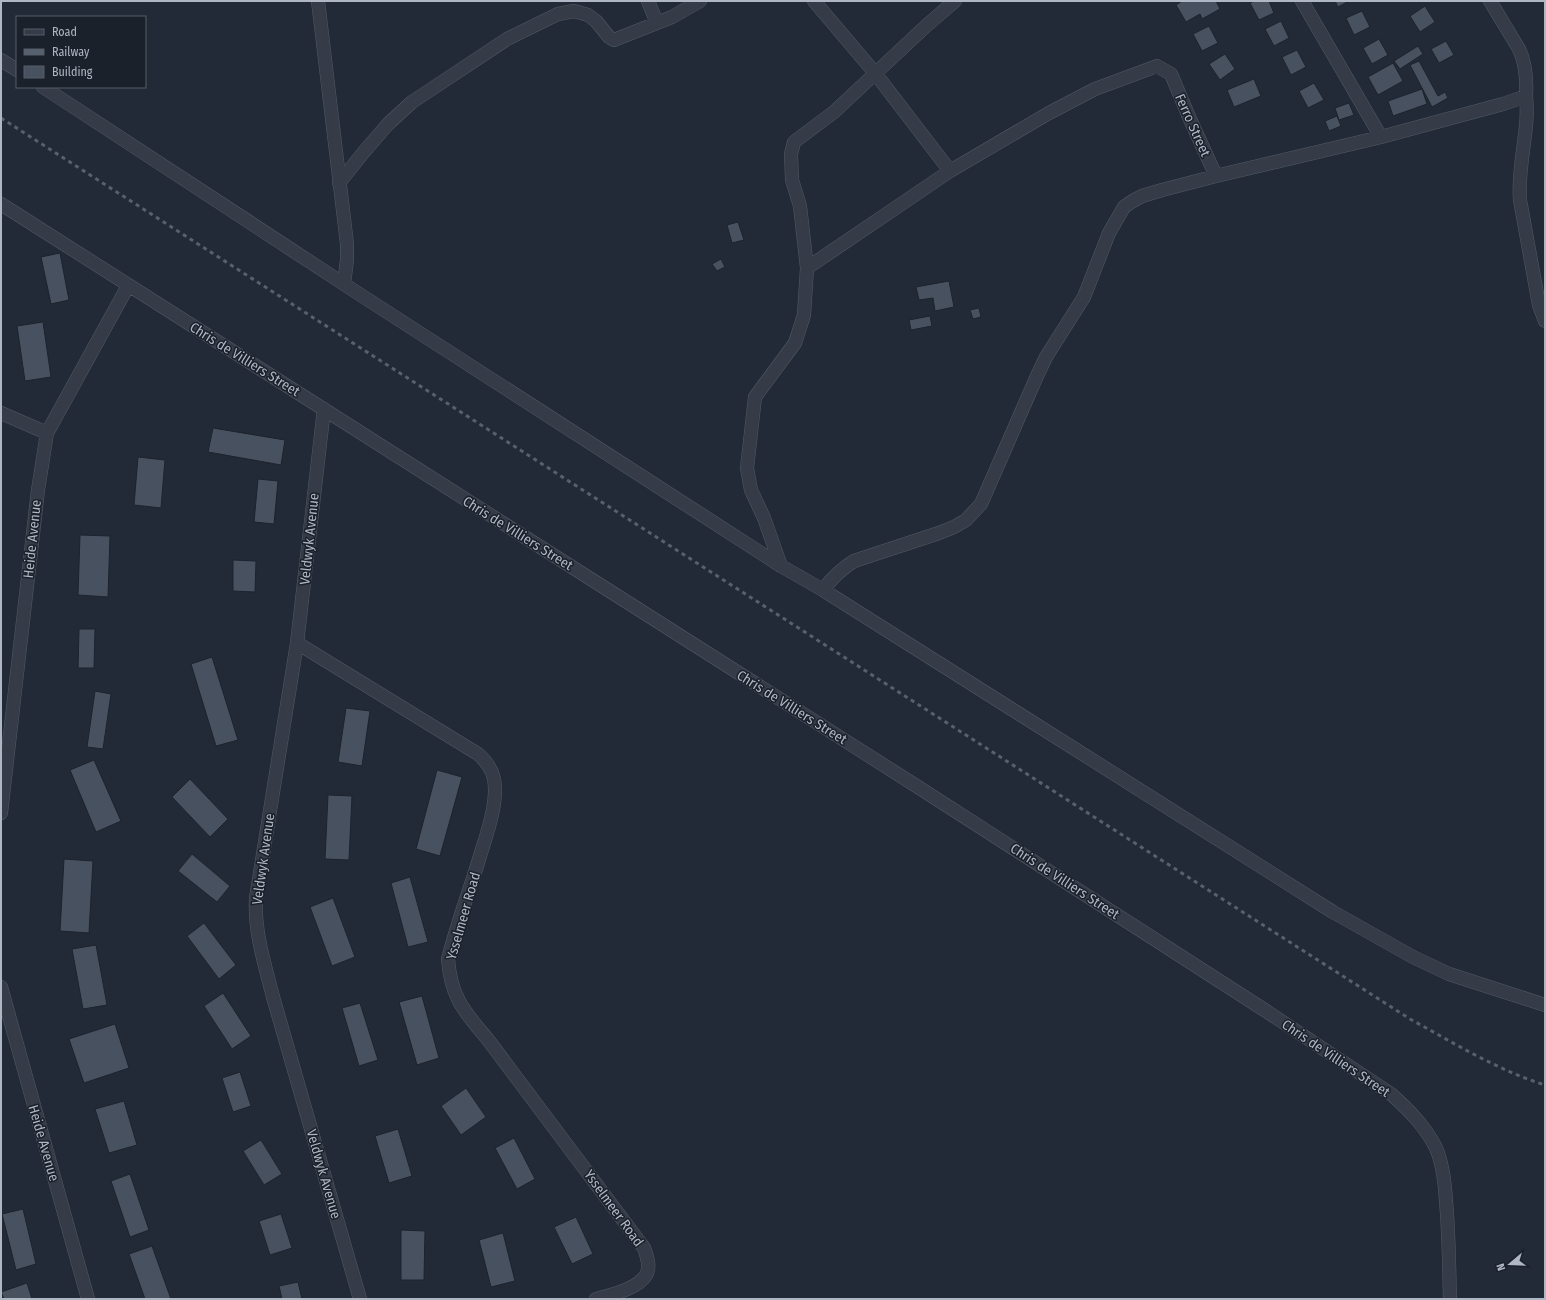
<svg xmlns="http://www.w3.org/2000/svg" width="1546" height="1300" font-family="'Fira Sans Condensed',sans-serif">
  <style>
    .building { fill: #485160; stroke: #1c232e }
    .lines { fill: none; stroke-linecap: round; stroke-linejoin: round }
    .street-casing { stroke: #525a65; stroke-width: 14 }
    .street { stroke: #353c47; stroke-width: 13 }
    .rail { stroke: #57606e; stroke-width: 3; stroke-dasharray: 4 4; stroke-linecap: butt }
    .labels { text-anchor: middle; stroke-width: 3; stroke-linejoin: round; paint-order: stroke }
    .street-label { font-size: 14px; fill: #afb7c4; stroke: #1a212b }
  </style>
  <rect width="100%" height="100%" fill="#212a36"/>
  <path class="building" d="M1182 1H1216L1220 9 1202 19 1200 14 1186 22 1176 5Z
    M1254 1H1269L1274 13 1259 20 1250 3Z
    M1335 1H1349L1338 7Z
    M1425 6 1435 22 1420 32 1410 16Z
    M1362 11 1370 27 1354 35 1346 18Z
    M1281 21 1289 38 1274 46 1265 29Z
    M1209 26 1218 43 1202 51 1193 34Z
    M1379 39 1388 55 1372 64 1363 48Z
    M1446 41 1454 55 1439 63 1431 49Z
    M1418 46 1423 54 1400 69 1394 61Z
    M1297 50 1306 67 1291 75 1282 57Z
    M1225 54 1235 69 1220 80 1209 64Z
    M1419 61 1438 96 1445 92 1448 98 1432 107 1410 65Z
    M1393 63 1403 81 1378 95 1368 77Z
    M1254 79 1261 96 1234 107 1227 90Z
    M1314 83 1324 100 1308 108 1299 91Z
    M1422 89 1427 104 1393 116 1388 101Z
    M1349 103 1354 115 1339 120 1335 108Z
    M1337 116 1341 126 1329 131 1325 121Z
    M738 222 744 240 732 243 727 225Z
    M60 253 69 300 51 304 41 257Z
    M721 259 725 267 717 271 712 264Z
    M949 281 954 307 935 311 933 298 919 300 916 287Z
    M979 308 981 317 973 319 970 310Z
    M930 316 932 326 911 330 909 320Z
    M43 322 51 377 25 381 17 326Z
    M213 428 285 440 281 465 208 452Z
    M138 457 165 460 161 508 134 505Z
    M258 479 278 481 274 524 254 522Z
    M80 535 110 536 108 597 78 595Z
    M233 560 256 561 255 592 233 591Z
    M79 629H95L94 668H78Z
    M212 657 238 740 216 746 191 664Z
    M95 691 111 694 103 749 87 747Z
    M346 708 370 711 362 766 338 762Z
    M94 760 121 821 96 832 70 770Z
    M437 770 462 777 440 856 416 849Z
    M190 779 228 819 210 837 172 797Z
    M328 795 352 796 349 860 325 859Z
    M192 854 230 886 217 902 178 871Z
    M64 859 93 861 89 933 60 931Z
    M410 877 428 942 408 947 391 883Z
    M333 898 355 957 332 966 310 907Z
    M204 923 236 965 219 979 187 936Z
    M96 945 107 1005 83 1009 72 949Z
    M223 993 251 1036 232 1049 204 1006Z
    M422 996 439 1058 417 1065 399 1002Z
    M360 1003 378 1060 359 1066 342 1008Z
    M115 1024 129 1068 84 1083 69 1039Z
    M240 1072 251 1106 233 1112 222 1078Z
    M466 1088 486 1117 461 1135 441 1106Z
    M124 1101 137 1145 109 1153 95 1109Z
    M398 1129 412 1176 389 1183 375 1136Z
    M514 1138 535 1179 517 1189 495 1148Z
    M261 1140 282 1174 264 1185 243 1151Z
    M130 1174 149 1230 130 1237 111 1181Z
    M23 1209 36 1264 16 1270 2 1214Z
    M281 1214 292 1248 270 1255 259 1221Z
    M576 1217 593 1254 572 1264 554 1227Z
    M401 1230 425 1231 424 1280H401Z
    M503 1233 515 1281 491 1287 479 1240Z
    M152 1246 171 1299H145L129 1254Z
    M298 1282 302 1299H282L279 1286Z
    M27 1283 32 1299H4L1 1292Z"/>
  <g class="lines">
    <g class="street-casing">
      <path id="street" d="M318 1 347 244V260L344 284
        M648 1 657 23
        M814 1 875 73 950 171
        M1302 1 1381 137
        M1 60 17 70
        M43 87 353 290 781 566 823 590 1333 912 1413 957 1449 974 1545 1005
        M1526 96C1530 130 1517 165 1520 200L1539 305 1545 321
        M339 183 363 153 388 124 412 102 507 39 558 14 574 11 588 15 596 21 609 37 614 40 672 17 700 1
        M1 204 918 787 1263 1009 1391 1094C1409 1110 1425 1126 1436 1148 1443 1164 1445 1184 1446 1201 1449 1234 1449 1266 1450 1299
        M807 268 950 171 1049 113 1095 89 1157 66 1171 74 1189 117 1216 176
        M324 409 297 643 256 898C254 932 265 965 273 997L360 1299
        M1 413 47 433
        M781 566 764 518 751 490 747 468 755 397 795 343 804 315 807 268 800 206 792 180 791 154 794 142 834 112 926 26 955 1
        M823 590C832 578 841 569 854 561L939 533 954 527 966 520 981 504 1037 376 1046 357 1084 297 1109 233 1124 207 1131 202 1142 196 1162 190 1216 176 1381 137 1503 104 1526 96C1527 79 1526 64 1519 49L1490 1
        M297 643 478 754C486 761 492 769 494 779 499 805 484 841 477 866 467 897 456 928 448 959 451 999 465 1012 489 1041L644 1248C647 1256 651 1267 646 1275 638 1289 610 1295 596 1299
        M1 813 38 490 47 433 128 286
        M1 987 88 1299"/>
    </g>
    <use href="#street" class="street"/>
    <path class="rail" d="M1 118 1410 1019C1454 1043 1497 1070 1545 1085"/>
  </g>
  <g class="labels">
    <g class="street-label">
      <text transform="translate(1193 125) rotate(66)" y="5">Ferro Street</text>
      <text transform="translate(245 359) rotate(32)" y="5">Chris de Villiers Street</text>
      <text transform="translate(518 533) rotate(32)" y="5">Chris de Villiers Street</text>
      <text transform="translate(32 539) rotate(-84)" y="5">Heide Avenue</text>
      <text transform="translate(309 539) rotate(-84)" y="5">Veldwyk Avenue</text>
      <text transform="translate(792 707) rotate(32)" y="5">Chris de Villiers Street</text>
      <text transform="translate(263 859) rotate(-82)" y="5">Veldwyk Avenue</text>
      <text transform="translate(1065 881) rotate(33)" y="5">Chris de Villiers Street</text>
      <text transform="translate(463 916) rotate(-74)" y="5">Ysselmeer Road</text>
      <text transform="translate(1336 1058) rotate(34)" y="5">Chris de Villiers Street</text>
      <text transform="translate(44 1143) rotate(74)" y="5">Heide Avenue</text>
      <text transform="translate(324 1174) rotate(74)" y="5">Veldwyk Avenue</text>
      <text transform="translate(614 1208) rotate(54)" y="5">Ysselmeer Road</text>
    </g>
  </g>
  <rect width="1546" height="1300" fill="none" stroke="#afb7c4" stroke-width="4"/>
  <rect x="16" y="16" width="130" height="72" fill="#1a212b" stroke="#565d68"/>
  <rect x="24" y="29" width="20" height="6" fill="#353c47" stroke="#565d68"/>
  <text x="52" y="36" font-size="12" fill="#afb7c4">Road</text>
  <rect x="24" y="49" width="20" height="6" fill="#57606e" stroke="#565d68"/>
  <text x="52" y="56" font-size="12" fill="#afb7c4">Railway</text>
  <rect x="24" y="66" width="20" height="12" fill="#485160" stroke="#565d68"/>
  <text x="52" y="76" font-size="12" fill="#afb7c4">Building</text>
  <g transform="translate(1510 1264) rotate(251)" stroke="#1a212b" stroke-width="3" paint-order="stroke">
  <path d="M0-3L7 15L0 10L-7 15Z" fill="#afb7c4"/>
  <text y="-6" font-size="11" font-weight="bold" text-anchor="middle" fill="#afb7c4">N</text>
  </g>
</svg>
